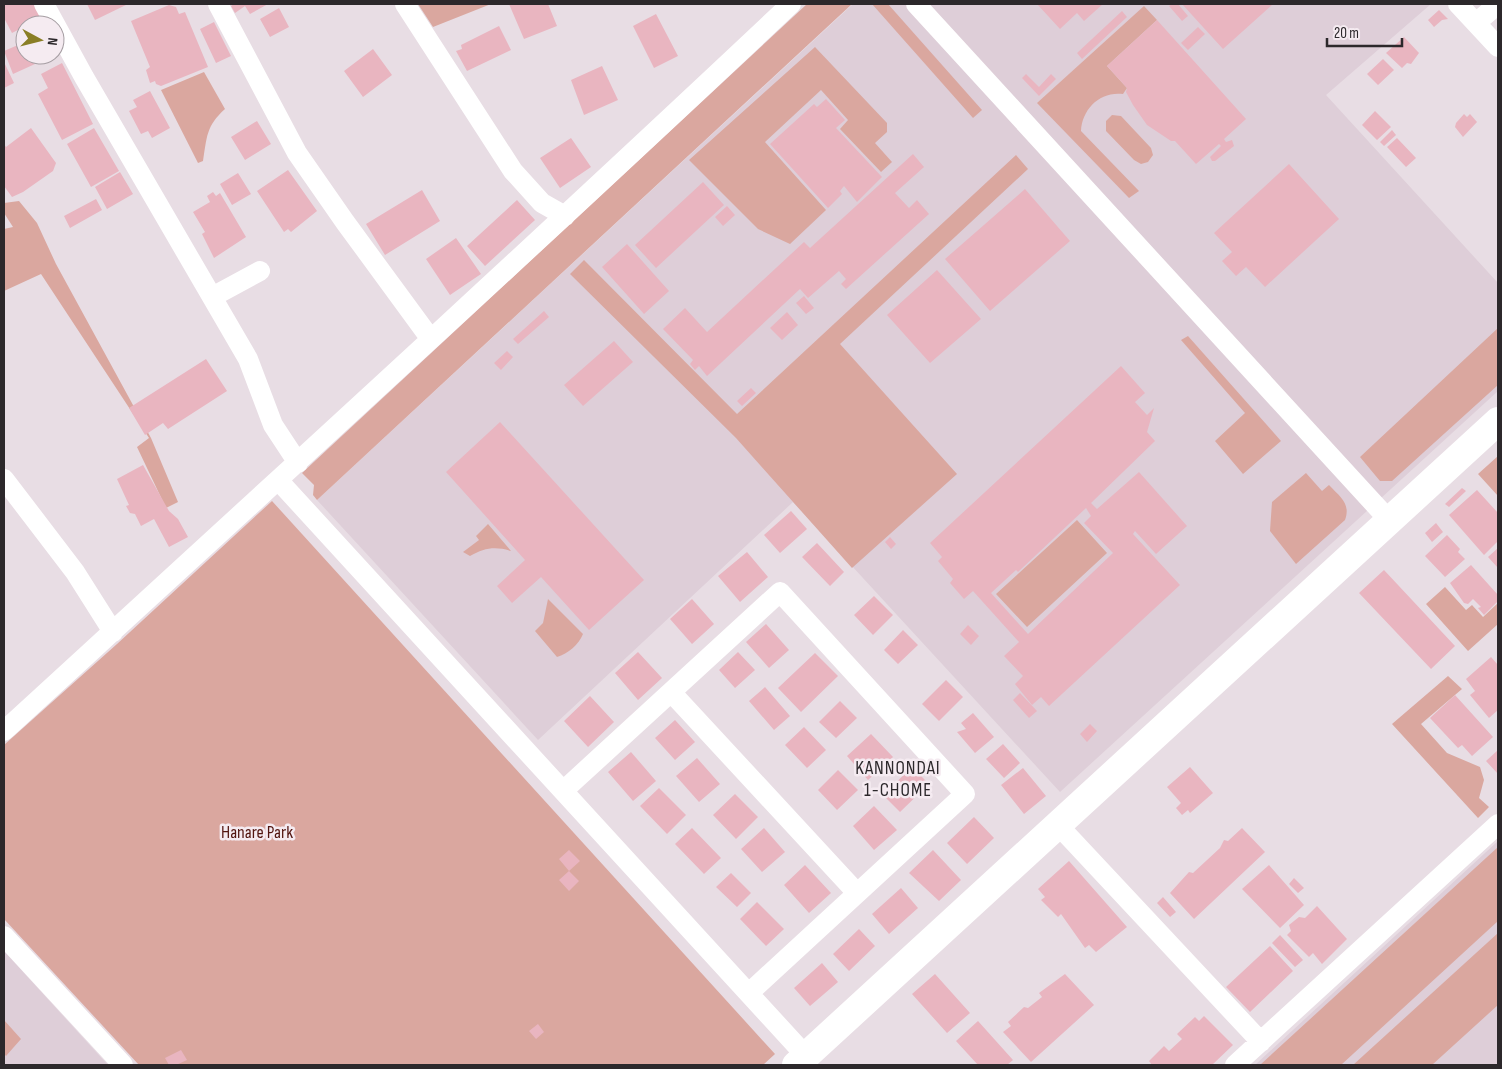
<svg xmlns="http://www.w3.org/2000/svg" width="1502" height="1069" font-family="'Sofia Sans Condensed',sans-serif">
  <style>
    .built { fill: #deced8 }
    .green { fill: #daa79f }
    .building { fill: #e9b5c0; fill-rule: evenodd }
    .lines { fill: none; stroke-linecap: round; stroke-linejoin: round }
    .street { stroke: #fff; stroke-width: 20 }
    .secondary { stroke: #fff; stroke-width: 28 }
    .labels { text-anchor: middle; stroke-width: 5; stroke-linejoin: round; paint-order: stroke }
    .park-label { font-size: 18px; fill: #531510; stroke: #f5ebf1 }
    .neighbourhood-label { font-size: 19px; letter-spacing: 1px; fill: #2c282b; stroke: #f5ebf1 }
  </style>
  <rect width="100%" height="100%" fill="#e8dde4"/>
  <path class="built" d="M853 4H1431L1326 95 1498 283V391L1060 792 793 502 538 740 317 500Z
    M1498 841V1065H1255Z
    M4 951 108 1065H4Z"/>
  <path class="green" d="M418 4H491L433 27Z
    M807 4H852L317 500 313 495 314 485 302 473Z
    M872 4H888L982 110 973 118Z
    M1144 6 1157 20 1107 66 1127 88 1123 94C1100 91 1082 109 1081 131L1139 191 1129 198 1037 103Z
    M815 47 887 123V132L875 143 892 162 881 172 840 129 848 120 821 90 765 142 826 210 790 244 758 229 689 160Z
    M204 72 225 109C206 126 207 137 203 161L198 163 161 90Z
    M1112 115 1121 116 1151 148 1153 155 1148 162 1141 164 1134 160 1106 131V121Z
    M1016 155 1028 169 840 344 957 474 852 568 736 438 570 274 584 260 737 414Z
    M19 201 37 223 56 264 151 438 178 502 166 508 137 447 149 438 41 274 4 291V229L13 227 4 213V203Z
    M1498 328V385L1392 481H1380L1360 457Z
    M1188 336 1281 441 1243 474 1215 441 1245 413 1181 340Z
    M1498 456V496L1478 474Z
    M1306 473 1322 491 1329 485C1340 497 1351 503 1345 520L1296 564 1270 531 1272 502Z
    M272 501 775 1054 763 1065H139L4 919V745L117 644Z
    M1077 520 1107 553 1027 627 996 594Z
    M488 524 511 551C495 546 484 548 470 556L463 552 479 540 476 536Z
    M1445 587 1466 610 1472 605 1483 617 1498 603V624L1468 651 1426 604Z
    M548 599 583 634C579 644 568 654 557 657L535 631 543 623Z
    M1448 676 1462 689 1421 724 1447 753 1480 767 1484 780 1479 798 1489 807 1478 818 1392 724Z
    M1498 847V921L1341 1065H1260Z
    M1498 933V1005L1432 1065H1353Z
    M4 1020 21 1039 6 1056 4 1054Z"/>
  <path class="building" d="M4 4H34L41 18 12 33 4 18Z
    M87 4H128L95 20Z
    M234 4H268L250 14 245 6 235 13 231 6Z
    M509 4H548L557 26 524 39Z
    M1037 4H1103L1084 21 1077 13 1060 29Z
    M1172 4H1178L1188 16 1182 21 1169 6Z
    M1182 4H1273L1223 49Z
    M169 5 176 7 179 14 185 12 208 67 161 86 156 84 155 81 150 83 146 70 150 67 131 21Z
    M279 8 289 27 270 37 260 19Z
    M1439 10 1448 19 1442 20 1434 27 1428 20Z
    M1122 11 1127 17 1082 59 1077 53Z
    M656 14 678 56 654 68 633 26Z
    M1157 20 1246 119 1224 139 1226 142 1232 140 1234 146 1215 161H1212L1210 157 1221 146 1219 144 1196 164 1175 141H1171L1147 125 1133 105 1126 92 1127 88 1107 66Z
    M214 22 231 56 216 63 200 29Z
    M499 26 511 50 467 71 456 51 462 49 461 45Z
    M1198 27 1205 34 1188 50 1181 43Z
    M1404 37 1419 53 1411 64 1407 63 1402 68 1386 53Z
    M25 42V55H31L35 64 13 74 4 51Z
    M373 49 392 75 363 97 344 71Z
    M1383 59 1394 70 1378 85 1367 74Z
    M4 62 14 83 4 88Z
    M62 63 93 124 62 140 38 94 48 88 41 74Z
    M602 66 618 100 584 115 571 80Z
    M1026 74 1039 87 1051 74 1056 79 1039 96 1022 78Z
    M150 91 170 128 152 138 148 131 141 134 129 111 137 107 133 100Z
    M826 99 845 120 836 128 882 177 857 202 844 186 840 191 842 194 828 208 770 144 814 104 817 107Z
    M1375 111 1391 127 1377 140 1362 125Z
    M1464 114 1467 117 1470 114 1477 122 1463 137 1455 127 1456 123Z
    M257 121 271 144 245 160 231 137Z
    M31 128 56 163 53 171 23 192 12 197 4 186V144L6 147Z
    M94 128 119 171 91 187 67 144Z
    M1392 130 1396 135 1384 146 1380 142Z
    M571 138 591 167 560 188 540 158Z
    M1397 138 1416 158 1406 167 1387 147Z
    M913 154 924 167 895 193 909 208 917 200 929 214 846 289 841 284 846 279 839 271 808 298 800 289 707 376 699 366 695 370 690 364 693 360 663 329 685 308 707 332 804 242 810 248Z
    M1289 164 1339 219 1265 287 1246 267 1236 276 1222 261 1232 252 1214 233Z
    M288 170 317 211 291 232 288 229 284 232 257 191Z
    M120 172 133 194 107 209 95 187Z
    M238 173 251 194 232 205 220 184Z
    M703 182 724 205 656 268 635 245Z
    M1025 189 1070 241 990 311 945 259Z
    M422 190 440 221 385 255 366 224Z
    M213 192 216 196 220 193 246 237 214 258 202 234 205 232 193 212 210 202 207 196Z
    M96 199 102 210 70 228 64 216Z
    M517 200 535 220 485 266 467 246Z
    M727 206 735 215 723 226 715 217Z
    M456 238 481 274 450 295 426 259Z
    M627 244 669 291 644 314 602 267Z
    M937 270 981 319 930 363 887 315Z
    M804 296 814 308 806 314 796 303Z
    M544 311 549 317 518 344 513 339Z
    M787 312 798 325 782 340 770 328Z
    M614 341 633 362 583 406 564 385Z
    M507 351 513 357 501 370 494 363Z
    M206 359 227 391 168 429 163 423 145 435 129 408Z
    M1121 366 1145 393 1135 402 1147 415 1154 408 1147 432 1155 441 1091 503 1097 509 1139 472 1187 526 1156 554 1135 531 1133 534 1180 585 1049 706 1041 697 1032 705 1015 684 1023 676 1004 656 1019 642 973 591 964 599 950 583 953 579 938 561 942 557 930 543ZM1086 508 1091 516 1084 523 1113 553 1028 634 991 593 1016 570 1018 572Z
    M751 388 756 393 742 406 737 401Z
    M500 422 644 580 589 630 541 577 512 603 497 586 525 560 446 472Z
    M143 465 169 511 178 519 188 537 169 547 154 519 141 526 135 514 130 513 126 506 129 505 117 479Z
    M1462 488 1466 491 1449 507 1445 504Z
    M1477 490 1498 513V541L1484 555 1449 515Z
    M791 511 807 529 780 553 764 535Z
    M1436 523 1443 532 1432 542 1425 533Z
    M1447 535 1460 549 1458 552 1465 559 1445 577 1425 556Z
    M890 537 896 544 891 549 885 542Z
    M817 543 844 572 830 586 802 557Z
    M1498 548V568L1488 557Z
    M747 552 768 577 740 602 718 576Z
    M1471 565 1498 595V601L1484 615 1478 608 1481 607 1473 599 1468 604 1464 603 1450 583Z
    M1384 570 1455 646 1431 669 1359 593Z
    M874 596 893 615 873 635 854 615Z
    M692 599 714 624 692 644 670 619Z
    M766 624 789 650 769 668 746 642Z
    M968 625 979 636 971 645 960 634Z
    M903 630 918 645 898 664 884 650Z
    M638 652 662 678 638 700 615 673Z
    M738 652 755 670 735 688 719 670Z
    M815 653 838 676 801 712 778 688Z
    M1491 657 1498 665V710L1489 718 1470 695 1475 691 1466 679Z
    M946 680 963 697 939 721 922 704Z
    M765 687 790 716 774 730 749 701Z
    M1020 693 1037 711 1029 718 1013 700Z
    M1455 695 1493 737 1472 756 1462 745 1458 748 1430 718Z
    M590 696 614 722 588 747 564 721Z
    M840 701 857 718 836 738 819 722Z
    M973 713 994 737 975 753 957 732 966 729 961 723Z
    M675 720 695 742 675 760 655 738Z
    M1090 724 1097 731 1087 742 1080 734Z
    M804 727 826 750 807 768 785 745Z
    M871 734 893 757 868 780 847 756Z
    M1003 744 1020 763 1004 778 986 759Z
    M1498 750V774L1486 761Z
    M631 752 656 781 633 801 608 772Z
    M697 758 720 784 699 802 676 776Z
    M912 767 929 784 900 812 883 795Z
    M1190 767 1213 793 1190 813 1188 810 1182 815 1176 808 1181 803 1167 787Z
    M1023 768 1046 796 1024 814 1001 785Z
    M838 770 858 790 837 810 818 790Z
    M659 788 686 815 667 834 640 806Z
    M735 794 758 817 736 839 713 815Z
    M874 806 897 830 874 850 853 826Z
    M974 817 994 838 967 864 947 843Z
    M692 828 721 858 704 874 675 844Z
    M764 828 785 852 762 872 741 849Z
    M1242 828 1265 852 1194 919 1170 893 1189 872 1193 873 1220 848 1224 840 1228 841Z
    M569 850 580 861 569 871 559 859Z
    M933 850 961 880 939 901 909 873Z
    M1069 861 1127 927 1096 952 1089 945 1085 948 1061 914 1058 917 1041 900 1045 897 1038 889Z
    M805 865 831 893 809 913 784 885Z
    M1269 865 1304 905 1280 928 1242 889Z
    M569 871 579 881 569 891 559 880Z
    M731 873 751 893 737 907 716 887Z
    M1294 878 1304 888 1298 893 1289 884Z
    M901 888 918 908 889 934 872 914Z
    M1163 897 1176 912 1170 917 1157 903Z
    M757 902 784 929 766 946 740 919Z
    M1317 906 1347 939 1322 964 1313 953 1309 957 1287 935 1291 931 1289 925 1299 917 1305 918Z
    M859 929 875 946 849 971 833 954Z
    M1280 935 1303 960 1295 967 1272 943Z
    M1270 946 1293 971 1250 1012 1226 987Z
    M822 963 838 982 810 1006 794 988Z
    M935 974 970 1013 947 1033 912 994Z
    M1065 974 1094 1005 1031 1062 1003 1032 1011 1026 1008 1022 1024 1007 1028 1008 1042 997 1039 993Z
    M1204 1016 1233 1045 1212 1065H1152L1149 1061 1164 1046 1169 1051 1182 1039 1177 1034 1195 1017 1199 1021Z
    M978 1021 1013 1060 1007 1065H978L956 1041Z
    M538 1024 544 1032 536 1039 529 1031Z
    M181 1050 187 1060 176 1065H169L165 1058Z"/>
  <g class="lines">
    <path class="street" d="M44 4 84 77 248 359 273 425 298 463
      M218 4 297 153 345 222 430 338
      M405 4 513 171 542 203 565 216
      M916 4 1389 520
      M1458 4 1498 47
      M1476 23 1498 4
      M212 297 260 271
      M4 479 75 572 113 632
      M278 480 806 1056
      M671 692 857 893
      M4 731C267 490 531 249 791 4
      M563 791 780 592 965 794 749 993
      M1058 825 1261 1042
      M4 936 123 1065
      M1235 1065 1498 824"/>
    <path class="secondary" d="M796 1065 1498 421"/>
  </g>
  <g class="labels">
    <g class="park-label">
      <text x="257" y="838">Hanare Park</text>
    </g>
    <g class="neighbourhood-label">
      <text x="898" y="774">KANNONDAI<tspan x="898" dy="22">1-CHOME</tspan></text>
    </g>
  </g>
  <rect width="1502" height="1069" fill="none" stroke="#2c282b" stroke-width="10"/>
  <g transform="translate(40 40) rotate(97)"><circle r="24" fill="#f5ebf1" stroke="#a59da2"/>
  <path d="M0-4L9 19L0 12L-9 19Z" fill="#8a7e25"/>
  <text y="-8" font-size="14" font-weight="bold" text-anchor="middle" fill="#2c282b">N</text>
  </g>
  <path d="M1327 38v8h75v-8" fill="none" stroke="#2c282b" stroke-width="2.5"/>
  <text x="1334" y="38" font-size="15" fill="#2c282b" stroke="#f5ebf1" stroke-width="4" paint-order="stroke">20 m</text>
</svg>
